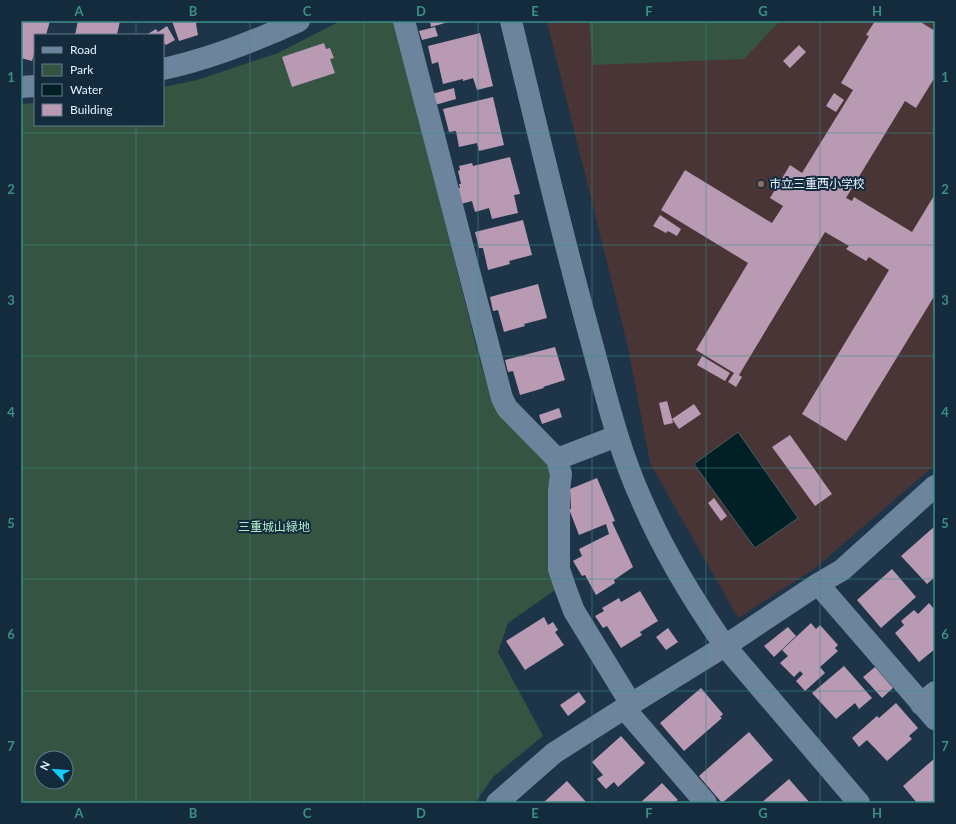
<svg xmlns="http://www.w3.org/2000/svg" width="956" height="824" font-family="Lato,'Noto Sans JP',sans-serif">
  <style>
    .education { fill: #493436 }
    .green { fill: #355441; fill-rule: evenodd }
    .water { fill: #002025; stroke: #445f66 }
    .building { fill: #b99ab3 }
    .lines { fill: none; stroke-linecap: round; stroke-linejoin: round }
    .minor { stroke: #6c859d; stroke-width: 22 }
    .tertiary { stroke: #6c859d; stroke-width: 22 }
    .grid { fill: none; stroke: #3a8f8b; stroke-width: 1; stroke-opacity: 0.55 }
    .education-dot { fill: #8d6e63; stroke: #142b3e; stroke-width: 1.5 }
    .labels { text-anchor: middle; stroke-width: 4; stroke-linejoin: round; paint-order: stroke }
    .poi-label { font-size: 12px; fill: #e4f1fe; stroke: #142b3e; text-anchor: start }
    .park-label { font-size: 12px; fill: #b1edc7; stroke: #142b3e }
    .neatline { fill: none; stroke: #3a8f8b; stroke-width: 1.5 }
    .grid-label { font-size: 13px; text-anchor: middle; font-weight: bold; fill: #3a8f8b }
  </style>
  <rect width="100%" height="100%" fill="#1e3549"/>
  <path class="education" d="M547 21H935V465L814 569 738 618 650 463 628 347Z"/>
  <path class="green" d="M340 21H394L479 357 491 398 547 462 551 473 555 590 508 623 498 652 543 736 493 777 475 803H21V104L35 103V125H163V87L197 80 278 53ZM42 758H66V782H42Z
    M589 21H780L744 59 593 65Z"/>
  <path class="water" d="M738 432 798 518 755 548 694 464Z"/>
  <path class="building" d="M21 21H50L46 35H35V50L32 61 21 58Z
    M78 21H120L117 35H75Z
    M172 21H197L196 24 198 35 179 41Z
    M430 21H452L431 27Z
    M875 21H919L935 31V77L916 108 905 101 846 198 852 201 854 197 912 232 935 194V295L846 441 802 414 889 270 869 257 866 261 846 249 849 246 825 232 739 375 742 377 736 387 728 382 734 373 696 350 748 263 661 210 685 170 772 223 783 206 770 198 790 165 802 173 853 90 841 83 869 36 866 35Z
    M167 26 175 40 166 45 164 43H163V35H146L156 29 158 32Z
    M435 27 438 36 422 40 419 31Z
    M480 33 493 86 477 90 473 78 463 81V79L443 84 438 62 432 64 428 46Z
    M324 43 326 49 330 48 334 58 330 59 335 73 292 87 282 57Z
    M799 45 806 52 790 68 783 61Z
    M454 88 456 99 435 105 432 94Z
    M834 93 844 100 836 112 826 106Z
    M493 97 504 145 479 151 477 143 459 147 456 131 449 132 443 109Z
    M510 157 520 194 514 195 518 213 492 219 489 208 475 212 472 201 461 204 457 188H460L459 184H461L458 171 460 170 459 166 472 163 473 166Z
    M660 215 681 229 677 236 668 231 666 233 653 226Z
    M523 220 532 255 509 261 510 264 488 270 483 248H479L475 232Z
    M538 284 547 318 524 324 525 326 504 332 498 310 493 311 490 297Z
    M555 347 565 380 543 387 544 388 520 395 513 371 508 372 505 360Z
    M702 356 730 373 725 381 697 365Z
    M667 401 673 423 664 425 659 403Z
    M694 404 701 414 679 429 672 419Z
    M559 408 562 417 542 424 539 415Z
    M790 435 832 494 815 506 772 447Z
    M597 478 615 521 612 522 633 567 614 580 615 583 596 595 585 575 582 576 573 561 582 556 579 549 609 534 606 524 579 535 569 509H571L570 489Z
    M714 498 727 516 721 521 708 503Z
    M935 526V577L927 584 901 556Z
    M892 569 916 597 881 628 857 600Z
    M640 591 658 621 640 632 642 635 621 648 607 626 603 628 595 616 604 611 602 608 619 598 621 602Z
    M929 603 935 610V649L919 662 895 633 904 625 901 621 914 610 918 614Z
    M544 617 548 625 553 622 558 630 555 632 564 645 525 670 506 641Z
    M811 623 816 629 820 625 838 645 835 648 838 651 820 667 825 673 805 691 796 681 803 674 800 671 794 677 780 663 788 656 782 650Z
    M788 627 796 636 774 657 764 646Z
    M668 628 678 642 666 650 656 637Z
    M844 666 872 698 859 709 855 703 836 719 812 693Z
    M875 667 893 688 882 698 863 677Z
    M701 688 723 714 720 717 722 718 684 751 660 723Z
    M579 692 586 702 568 716 560 705Z
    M896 703 918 728 909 736 912 739 887 761 867 740 859 747 852 738 877 716 879 718Z
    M749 732 773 760 722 803 699 776Z
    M621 736 645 763 618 787 614 782 606 789 597 779 603 775 592 762Z
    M935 758V800L931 803H917L903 786Z
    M789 779 810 803H761Z
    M567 781 587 803H543Z
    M662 783 678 800 674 803H640Z"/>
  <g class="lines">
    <path class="minor" d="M404 21 502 398 507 408 557 459 561 474 559 491V569L565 587 574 611 631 704
      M163 69C210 59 255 41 299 21
      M21 87 35 86
      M557 459 617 436
      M818 584 935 719
      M921 704 935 692
      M624 708 706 803
      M497 803 554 753 631 704 725 646 818 584 842 570 935 486"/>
    <path class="tertiary" d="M511 21C536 124 560 227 588 329 604 387 617 446 642 501 664 552 693 600 725 646L859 803"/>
  </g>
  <path class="grid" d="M136 21V35M250 21V803M364 21V803M478 21V803M592 21V803M706 21V803M820 21V803M136 125V803M21 133H935M21 245H935M21 356H935M21 468H935M21 579H935M21 691H935"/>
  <circle class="education-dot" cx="761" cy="184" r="4"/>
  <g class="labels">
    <g class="poi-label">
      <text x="769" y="188">市立三重西小学校</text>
    </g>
    <g class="park-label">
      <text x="274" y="531">三重城山緑地</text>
    </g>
  </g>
  <rect width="956" height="824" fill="none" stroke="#142b3e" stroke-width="44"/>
  <rect x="34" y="34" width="130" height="92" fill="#142b3e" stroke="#677a8b"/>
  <rect x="42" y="47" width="20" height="6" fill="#6c859d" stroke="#677a8b"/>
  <text x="70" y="54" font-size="12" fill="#e4f1fe">Road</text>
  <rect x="42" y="64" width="20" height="12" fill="#355441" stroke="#677a8b"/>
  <text x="70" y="74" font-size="12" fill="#e4f1fe">Park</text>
  <rect x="42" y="84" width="20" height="12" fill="#002025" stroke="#677a8b"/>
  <text x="70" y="94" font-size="12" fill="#e4f1fe">Water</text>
  <rect x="42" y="104" width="20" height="12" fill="#b99ab3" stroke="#677a8b"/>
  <text x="70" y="114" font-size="12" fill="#e4f1fe">Building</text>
  <g transform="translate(54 770) rotate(296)"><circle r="19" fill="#142b3e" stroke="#677a8b"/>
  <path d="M0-3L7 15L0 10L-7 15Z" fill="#13cafb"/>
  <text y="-6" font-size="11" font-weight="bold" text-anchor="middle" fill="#e4f1fe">N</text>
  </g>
  <rect x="22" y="22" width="912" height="780" class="neatline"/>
  <g class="grid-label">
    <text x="79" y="16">A</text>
    <text x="193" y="16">B</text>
    <text x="307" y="16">C</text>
    <text x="421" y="16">D</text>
    <text x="535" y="16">E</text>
    <text x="649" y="16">F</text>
    <text x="763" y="16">G</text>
    <text x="877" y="16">H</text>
    <text x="11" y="82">1</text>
    <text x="945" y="82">1</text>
    <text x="11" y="194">2</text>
    <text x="945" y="194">2</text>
    <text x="11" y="305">3</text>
    <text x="945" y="305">3</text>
    <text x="11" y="417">4</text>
    <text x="945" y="417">4</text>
    <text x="11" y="528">5</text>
    <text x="945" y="528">5</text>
    <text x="11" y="639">6</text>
    <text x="945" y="639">6</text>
    <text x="11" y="751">7</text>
    <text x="945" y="751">7</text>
    <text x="79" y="818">A</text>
    <text x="193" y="818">B</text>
    <text x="307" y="818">C</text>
    <text x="421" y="818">D</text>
    <text x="535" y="818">E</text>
    <text x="649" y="818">F</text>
    <text x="763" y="818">G</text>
    <text x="877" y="818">H</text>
  </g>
</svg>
